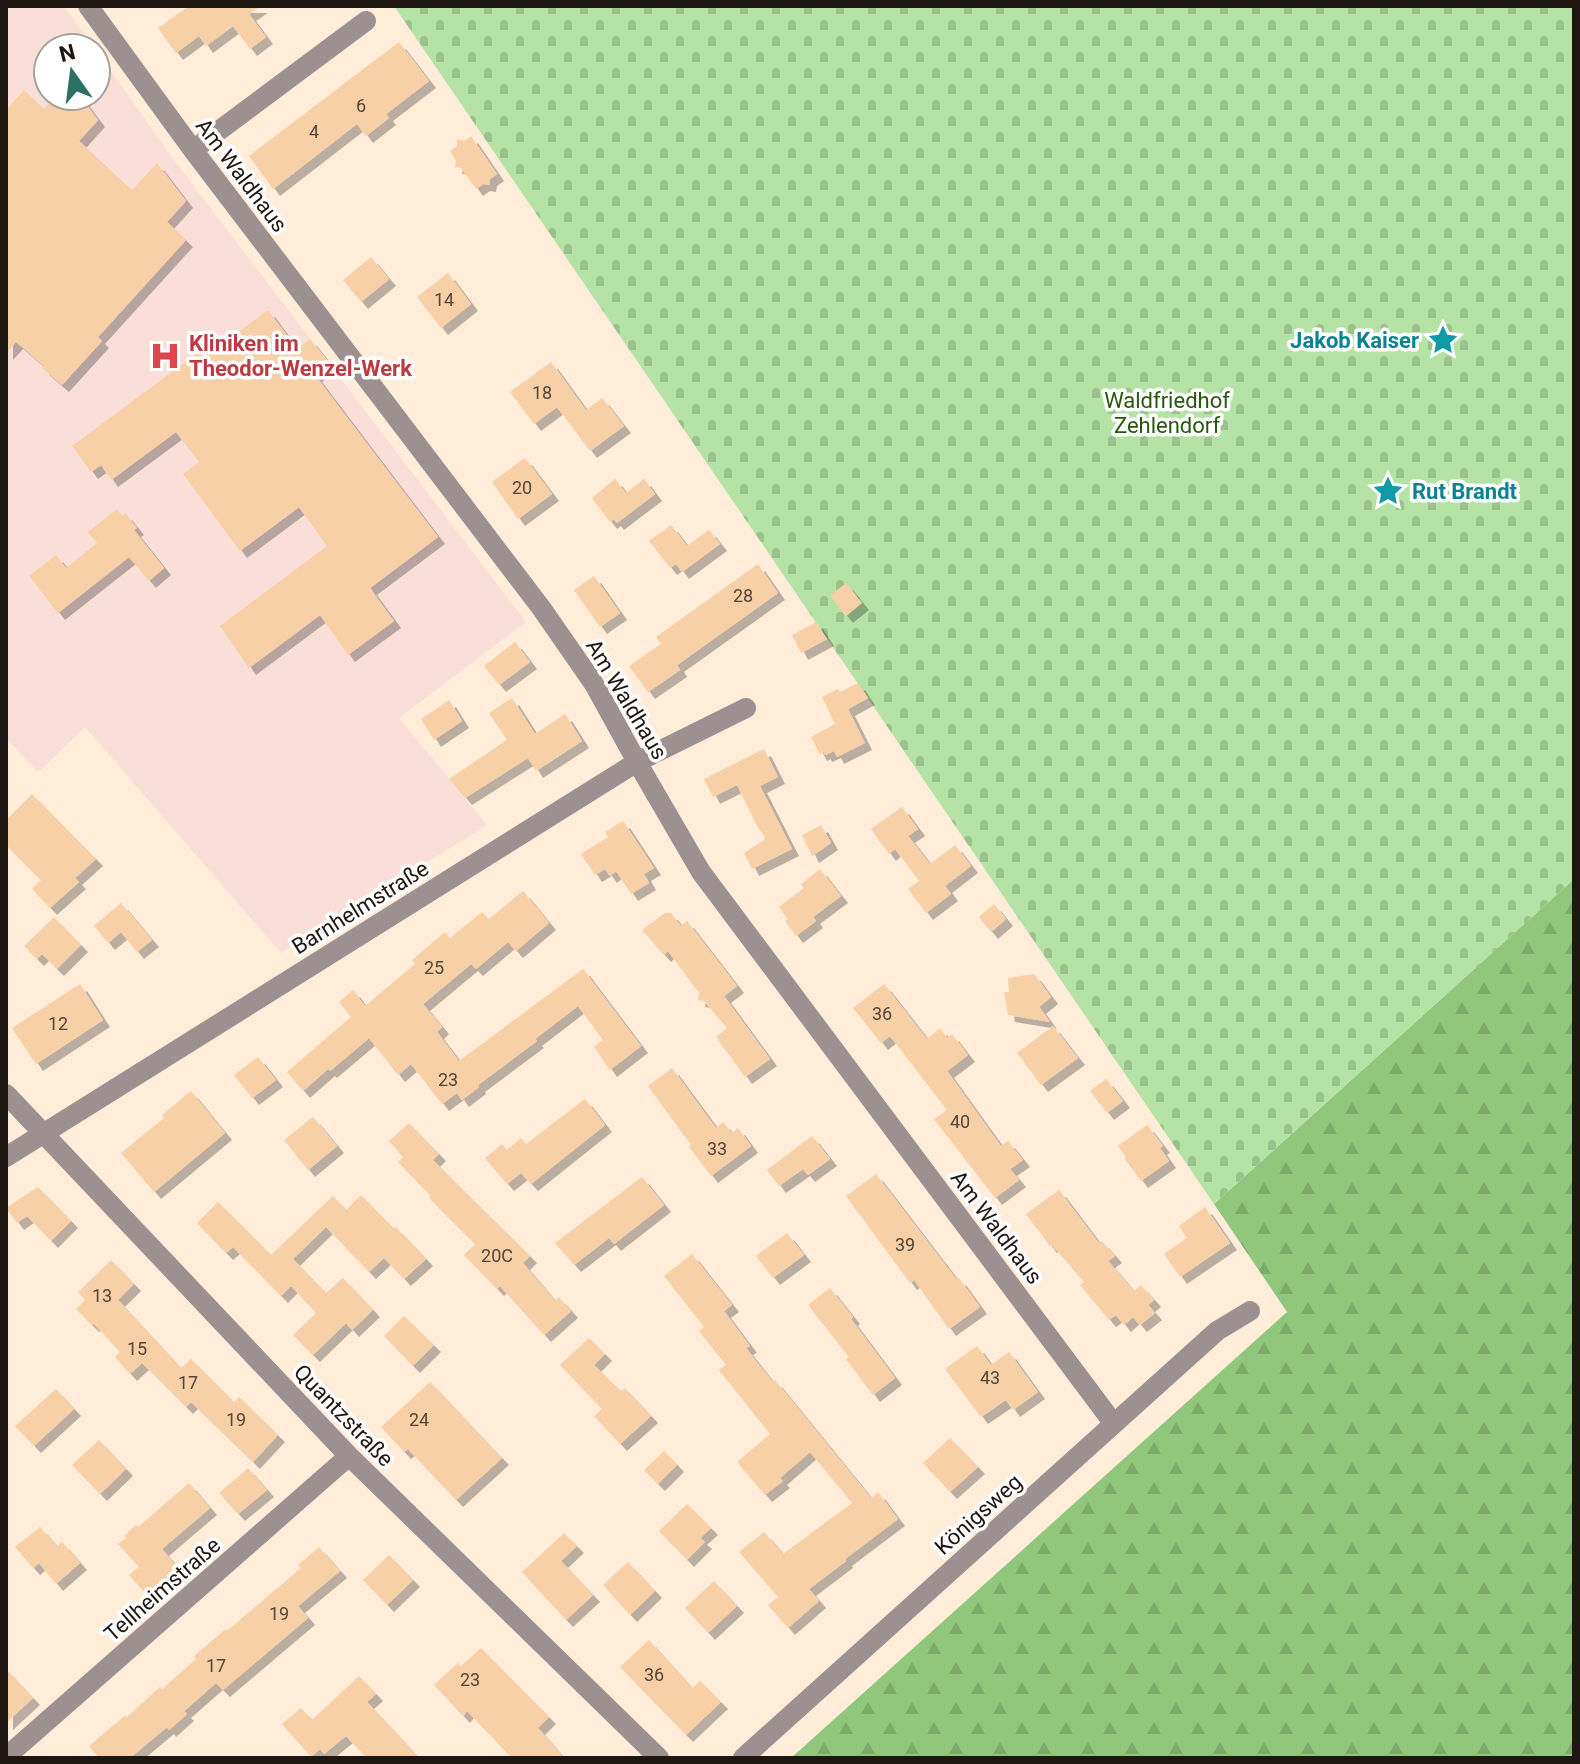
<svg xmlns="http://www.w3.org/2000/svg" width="1580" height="1764" font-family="Roboto,sans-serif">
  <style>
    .medical { fill: #f9dfd8 }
    .forest { fill: url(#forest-firs) }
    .cemetery { fill: url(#cemetery-stones) }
    .building { fill: #f8d0a8; filter: url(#shadow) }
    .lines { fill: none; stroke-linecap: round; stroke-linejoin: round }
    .minor { stroke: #9c9091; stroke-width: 20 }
    .labels { text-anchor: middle; stroke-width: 7; stroke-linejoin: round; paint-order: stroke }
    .number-label { font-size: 18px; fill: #544537 }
    .street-label { font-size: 22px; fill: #1e1711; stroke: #fff }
    .culture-label { font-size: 22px; font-weight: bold; fill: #0d838f; stroke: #fff; text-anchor: end }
    .health-label { font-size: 22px; font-weight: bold; fill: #be3a42; stroke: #fff; text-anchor: start }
    .park-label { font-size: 22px; fill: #26580d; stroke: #fff }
  </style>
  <defs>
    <pattern id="forest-firs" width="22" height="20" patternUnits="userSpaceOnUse" patternTransform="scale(2)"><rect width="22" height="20" fill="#90c77d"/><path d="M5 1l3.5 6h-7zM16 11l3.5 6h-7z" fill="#7caa6b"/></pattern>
    <pattern id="cemetery-stones" width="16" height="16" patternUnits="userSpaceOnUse" patternTransform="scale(2)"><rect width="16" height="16" fill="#b5e2a5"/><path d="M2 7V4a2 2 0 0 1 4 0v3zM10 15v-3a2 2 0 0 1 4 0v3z" fill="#9bc18d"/></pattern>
    <filter id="shadow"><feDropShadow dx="7" dy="7" stdDeviation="0" flood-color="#0004"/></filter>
  </defs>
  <rect width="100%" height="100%" fill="#ffecd9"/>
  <path class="medical" d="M6 6H64L94 48H48V96H96V50L177 164 526 622 399 718 487 825 281 953 85 727 38 772 6 738Z"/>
  <path class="forest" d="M1574 879V1758H791L1287 1312 1214 1204Z"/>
  <path class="cemetery" d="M394 6H1574V879L1214 1204Z"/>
  <path class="building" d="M189 6H261L249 14 266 37 250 49 233 26 206 46 199 36 176 53 158 28Z
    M399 42 429 81 386 114 389 118 366 136 357 124 273 189 249 156Z
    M24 90 44 109 55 96H80L98 120 79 141 132 190 157 163 186 201 167 222 186 240 98 337 102 341 62 385 42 368 44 366 16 342 6 353V110Z
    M471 136 497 174 490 179 489 185 483 184 476 189 461 168 455 167 456 161 450 151 457 146V139L464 141Z
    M371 257 389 279 361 302 343 280Z
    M448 273 471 304 441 328 417 297Z
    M268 310 297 349 310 339 330 364 315 375 438 537 370 588 394 621 348 655 320 615 249 668 220 626 327 546 299 507 240 551 183 474 199 462 176 432 111 480 101 465 91 472 72 446 199 352 205 357Z
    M551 362 586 410 602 398 624 426 590 451 557 407 534 424 510 392Z
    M525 458 552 494 518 519 492 482Z
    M615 479 626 493 644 479 655 494 617 523 614 519 610 522 592 498Z
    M117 509 122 516 125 513 137 528 134 530 164 568 149 581 129 557 58 613 29 576 56 555 66 568 97 543 88 532Z
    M671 525 687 546 709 530 720 544 682 572 676 564 670 568 649 541Z
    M758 564 778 593 677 665 680 670 648 692 629 666 661 644 656 637Z
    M594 576 620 613 600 627 574 590Z
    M846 583 862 603 846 616 830 596Z
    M816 622 827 639 801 653 792 635Z
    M515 642 530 662 499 685 484 666Z
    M858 683 868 698 848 709 865 743 837 757 834 751 825 755 824 752 820 754 811 737 835 724 822 697 838 689 840 692Z
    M512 698 535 734 565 714 582 741 536 771 528 758 465 798 449 779 507 740 489 713Z
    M449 700 462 721 434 740 421 719Z
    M764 749 778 777 760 786 792 849 752 869 744 853 764 840 765 837 757 826 737 785 713 797 704 779Z
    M32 794 96 859 75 878 79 882 50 908 32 889 41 880 6 845V820Z
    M902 807 918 829 908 836 930 864 955 845 971 866 945 886 951 894 926 913 908 889 919 881 895 849 889 854 871 829Z
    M623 821 654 868 644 874 649 883 631 894 616 871 610 876 605 869 595 875 581 854 608 837 605 832Z
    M821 825 831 843 812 856 802 835Z
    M820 869 841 896 813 917 816 921 796 936 785 921 788 919 779 907 804 888 801 884Z
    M523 891 549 923 516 951 508 942 476 969 471 964 423 1004 442 1027 437 1032 459 1061 583 969 641 1046 610 1070 594 1047 603 1040 578 1006 535 1039 537 1041 478 1085 479 1087 462 1100 457 1093 442 1104 411 1064 398 1075 369 1038 330 1071 328 1069 303 1091 287 1072 351 1017 339 1002 353 990 365 1006 415 964 412 960 445 932 450 938 482 912 489 919Z
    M121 903 152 940 137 952 121 932 108 943 94 926Z
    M994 904 1006 919 991 932 979 917Z
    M665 913H671L681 926 687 921 737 986 724 996 770 1059 745 1077 716 1037 727 1028 704 1001 698 1000 699 993 668 951 664 955 642 930Z
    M54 917 81 945 57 969 42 954 37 959 24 946Z
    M1034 974 1051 997 1039 1007 1050 1022 1008 1015 1004 992H1009L1008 978Z
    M80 984 103 1020 36 1064 12 1028Z
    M884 984 927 1039 940 1028 947 1038 952 1034 968 1055 947 1071 1001 1146 1008 1141 1023 1160 1010 1169 1019 1180 995 1198 934 1119 947 1110 890 1036 881 1043 853 1008Z
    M1053 1026 1078 1058 1041 1085 1017 1053Z
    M258 1057 276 1080 252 1098 234 1075Z
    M672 1068 716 1128 723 1122 732 1133 738 1128 751 1146 711 1176 689 1147 691 1145 648 1086Z
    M1106 1079 1123 1101 1107 1113 1090 1091Z
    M191 1091 225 1133 154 1192 121 1153 164 1118 162 1115Z
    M585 1099 605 1125 531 1184 521 1173 507 1184 485 1158 502 1144 507 1150 521 1138 526 1144Z
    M313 1117 337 1146 308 1170 284 1140Z
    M409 1123 439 1154 433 1160 530 1256 523 1263 555 1301 559 1297 571 1311 544 1335 500 1286 497 1289 464 1255 475 1244 429 1198 431 1196 398 1162 403 1157 389 1141Z
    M1147 1125 1163 1146 1160 1148 1169 1161 1141 1181 1124 1158 1126 1157 1118 1146Z
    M812 1136 830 1159 808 1175 803 1169 779 1186 767 1170Z
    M876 1174 957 1280 959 1278 980 1307 949 1329 914 1280 910 1283 846 1196Z
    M642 1177 664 1205 614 1244 609 1238 574 1265 555 1243Z
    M38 1187 71 1221 51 1241 27 1216 17 1223 6 1208Z
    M1059 1190 1099 1243 1102 1241 1115 1256 1108 1261 1134 1291 1141 1285 1154 1300 1148 1305 1155 1313 1140 1325 1133 1317 1124 1325 1116 1315 1109 1320 1080 1285 1084 1282 1052 1245 1050 1246 1026 1214Z
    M361 1195 394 1229 396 1227 426 1259 404 1279 384 1258 369 1272 326 1227 293 1259 326 1293 343 1278 373 1310 352 1330 346 1323 313 1355 293 1335 316 1313 291 1286 281 1296 233 1247 226 1253 197 1223 218 1202 271 1255 333 1196 346 1210Z
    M1205 1207 1230 1243 1180 1277 1164 1254 1187 1238 1179 1226Z
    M787 1233 804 1255 773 1278 756 1256Z
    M692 1254 732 1305 724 1311 750 1346 746 1348 760 1366 773 1382 775 1380 871 1498 878 1492 898 1519 845 1559 846 1561 809 1589 819 1601 788 1628 768 1605 778 1597 739 1552 764 1532 783 1554 852 1503 810 1452 780 1478 783 1481 765 1495 737 1462 770 1434 719 1370 726 1365 699 1331 704 1327 664 1276Z
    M111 1260 134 1284 118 1300 181 1368 191 1359 234 1402 239 1397 278 1435 253 1462 191 1402 186 1407 142 1363 130 1374 115 1357 120 1352 94 1324 92 1325 76 1309 85 1300 78 1292Z
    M830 1288 853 1317 851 1319 895 1378 873 1395 846 1359 849 1357 808 1305Z
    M404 1316 434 1345 413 1366 384 1336Z
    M589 1338 605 1354 594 1365 621 1391 625 1388 651 1416 620 1444 594 1416 602 1409 560 1365Z
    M977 1346 991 1365 1009 1352 1038 1392 1013 1410 1006 1400 981 1417 945 1369Z
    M430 1382 502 1458 456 1500 408 1449 404 1452 381 1427Z
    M56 1389 74 1409 34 1446 15 1426Z
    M950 1438 978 1467 950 1492 923 1463Z
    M99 1440 126 1469 100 1494 72 1465Z
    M664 1451 677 1465 658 1484 644 1470Z
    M248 1468 267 1490 238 1514 219 1493Z
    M189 1483 210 1508 162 1549 177 1567 146 1594 129 1575 139 1567 118 1544 126 1538 124 1536 136 1525 138 1527Z
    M687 1504 711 1528 700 1538 705 1542 687 1560 659 1531Z
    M40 1527 57 1546 62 1542 80 1563 56 1584 39 1563 33 1568 15 1547Z
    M564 1533 577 1546 561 1561 593 1595 566 1620 522 1572Z
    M319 1547 340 1571 298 1606 308 1618 223 1690 216 1683 184 1711 187 1714 169 1730 167 1727 130 1758H99L89 1746 126 1715 127 1717 160 1687 162 1689 196 1659 194 1656 226 1629 228 1630 301 1568 298 1565Z
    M389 1555 413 1580 387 1605 363 1580Z
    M628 1562 655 1591 630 1615 603 1585Z
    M714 1581 737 1606 708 1633 685 1608Z
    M649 1640 692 1688 700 1681 721 1702 686 1735 620 1667Z
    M481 1648 549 1717 538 1728 564 1758H512L467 1711 463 1716 434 1685 458 1663 461 1666Z
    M6 1669 33 1698 6 1723Z
    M359 1676 376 1694 367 1702 419 1758H367L346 1736 324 1754 320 1749 311 1757 282 1724 301 1708 312 1720Z"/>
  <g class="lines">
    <path class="minor" d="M88 6 193 150 542 609 594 684 637 762 701 872 1114 1424
      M193 150 366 21
      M6 1094 349 1456 659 1758
      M6 1157 637 762 746 708
      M6 1757 349 1456
      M743 1758 1217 1331 1250 1311"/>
  </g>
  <defs>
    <g id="sight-bare" transform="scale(2.4)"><path d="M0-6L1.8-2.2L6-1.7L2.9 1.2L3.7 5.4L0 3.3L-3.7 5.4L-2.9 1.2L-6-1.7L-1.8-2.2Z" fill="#0f9aa8" stroke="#fff" stroke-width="2.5" paint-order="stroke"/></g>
    <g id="hospital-bare" transform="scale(2.4)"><path d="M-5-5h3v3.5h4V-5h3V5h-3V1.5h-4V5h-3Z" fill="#e0444e" stroke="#fff" stroke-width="2.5" paint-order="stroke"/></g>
  </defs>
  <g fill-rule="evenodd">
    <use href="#sight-bare" x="1443" y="340"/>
    <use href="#hospital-bare" x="165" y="356"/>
    <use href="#sight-bare" x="1388" y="491"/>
  </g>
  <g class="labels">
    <g class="number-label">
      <text x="361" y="112">6</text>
      <text x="314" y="138">4</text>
      <text x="444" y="306">14</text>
      <text x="542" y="399">18</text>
      <text x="522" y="494">20</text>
      <text x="743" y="602">28</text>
      <text x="434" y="974">25</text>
      <text x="882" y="1020">36</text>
      <text x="58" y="1030">12</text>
      <text x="448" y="1086">23</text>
      <text x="960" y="1128">40</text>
      <text x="717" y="1155">33</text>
      <text x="905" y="1251">39</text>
      <text x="497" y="1262">20C</text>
      <text x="102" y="1302">13</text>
      <text x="137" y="1355">15</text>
      <text x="990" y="1384">43</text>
      <text x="188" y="1389">17</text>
      <text x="236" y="1426">19</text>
      <text x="419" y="1426">24</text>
      <text x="279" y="1620">19</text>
      <text x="216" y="1672">17</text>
      <text x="654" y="1681">36</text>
      <text x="470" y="1686">23</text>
    </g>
    <g class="street-label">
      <text transform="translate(242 175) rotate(53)" y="8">Am Waldhaus</text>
      <text transform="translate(627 699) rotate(59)" y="8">Am Waldhaus</text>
      <text transform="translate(360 907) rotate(-32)" y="8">Barnhelmstraße</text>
      <text transform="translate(997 1227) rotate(53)" y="8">Am Waldhaus</text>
      <text transform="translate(344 1415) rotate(46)" y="8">Quantzstraße</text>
      <text transform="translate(978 1514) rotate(-42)" y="8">Königsweg</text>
      <text transform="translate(162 1589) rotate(-41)" y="8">Tellheimstraße</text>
    </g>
    <g class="culture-label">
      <text x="1419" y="348">Jakob Kaiser</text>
      <text x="1412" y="499" text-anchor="start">Rut Brandt</text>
    </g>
    <g class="health-label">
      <text x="189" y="351">Kliniken im<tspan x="189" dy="25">Theodor-Wenzel-Werk</tspan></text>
    </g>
    <g class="park-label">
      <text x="1167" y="408">Waldfriedhof<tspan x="1167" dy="25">Zehlendorf</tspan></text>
    </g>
  </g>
  <rect width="1580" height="1764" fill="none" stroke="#1e1711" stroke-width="16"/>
  <g transform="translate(72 72) rotate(346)"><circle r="38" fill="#ffffff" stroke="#a5a2a0" stroke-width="2"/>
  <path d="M0-6L14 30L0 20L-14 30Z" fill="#2c7164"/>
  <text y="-12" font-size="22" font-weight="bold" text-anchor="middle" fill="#1e1711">N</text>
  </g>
</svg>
